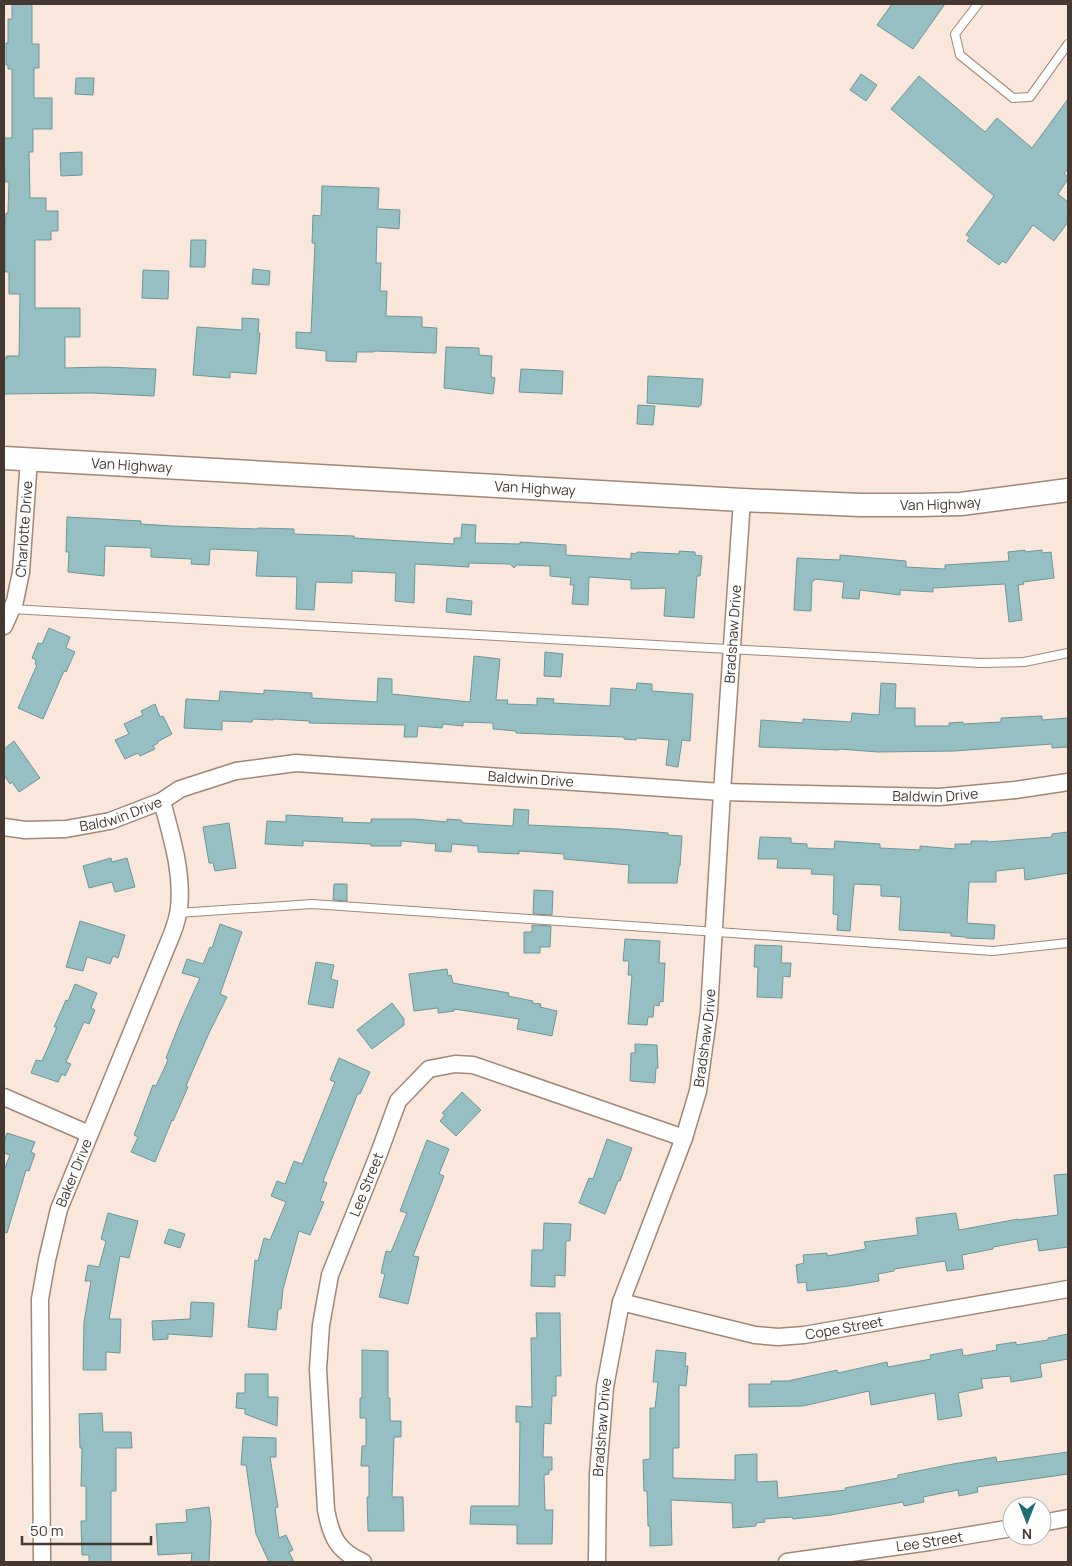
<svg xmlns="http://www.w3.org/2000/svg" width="1072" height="1566" font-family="Manrope,sans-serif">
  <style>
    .building { fill: #96bfc3; stroke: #6e969a }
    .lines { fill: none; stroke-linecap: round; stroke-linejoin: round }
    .service-casing { stroke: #a38674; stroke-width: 10 }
    .minor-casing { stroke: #a38674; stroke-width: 19 }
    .secondary-casing { stroke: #a38674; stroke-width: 25 }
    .service { stroke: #fff; stroke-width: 8 }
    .minor { stroke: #fff; stroke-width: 16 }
    .secondary { stroke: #fff; stroke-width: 22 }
    .labels { text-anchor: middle; stroke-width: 4; stroke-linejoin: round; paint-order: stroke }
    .street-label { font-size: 14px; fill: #443830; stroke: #fff }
  </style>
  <rect width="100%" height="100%" fill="#fae7db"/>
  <path class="building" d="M12 4H32V44H39V68H34V98H52V129H33V152H29L30 198H46V211H58V231H51V240H35V308H80V337H65V368L105 367 156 369 154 396 91 393 4 394V358H7L6 356H19L20 294H9V272H5V230L6 213H8L9 182H5L4 138H12V69H8V65H6V43H8V19H12Z
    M892 4H945L913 49 877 25Z
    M861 74 877 85 866 101 850 90Z
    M919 76 985 132 997 118 1032 148 1068 99V168L1064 174 1068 177V179L1058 194 1068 202V222L1054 241 1033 225 1006 263 1002 261 999 265 967 241 970 237 966 235 994 196 891 109Z
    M76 78H94L93 95 75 94Z
    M82 152V175L61 176 60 153Z
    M322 186 379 188 378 209 400 210 399 229 377 227 376 263H381L380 291H387L386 316 422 317V327L437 328 436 353 374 351V352H357L356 362 326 361V351L296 348V332L311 333 315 243H312L313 215 321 216Z
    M191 240H206L205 267H190Z
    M253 269 270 271 269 285 252 284Z
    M143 270 169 271 168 299 142 298Z
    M242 318 259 319 258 333H260L256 374 230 372V378L193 375 197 327 242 330Z
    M446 347 479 348V355L492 356 491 377 495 378 493 394 444 388Z
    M521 369 563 371 562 394 519 392Z
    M648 376 703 379 701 405H699V407L647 403Z
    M638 405 655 406 653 425 637 424Z
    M67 517 141 521V524L172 526 258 529V528L294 529V534L354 536V538L454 544V538H461L462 524 476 525 475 543 520 544V542L566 545V555L631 559V553L636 554 637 552 679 554V551L695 552V555L702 556 700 576H697L694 618 664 616 666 588 631 589V580L589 577 588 605 572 604 574 585H570L571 578 550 576V566L517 565 514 568 510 564 469 563V567L415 564 414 603 395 601 396 573 352 571V583L316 582 314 610 296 609 297 577 256 576 258 551 210 549 209 565 191 564 192 559 151 557V548L105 546 104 576 68 572 69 552H66Z
    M1025 550V552L1042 550V553L1051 552 1054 578 1023 582 1024 584 1018 585 1022 620 1009 622 1005 584 933 588V592L900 590V595L860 590 859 599 842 598 844 582 814 579V581H812L811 611 794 610 797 558 840 560V555L906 561V567L945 569V565L1009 561 1008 552Z
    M447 598 472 601 471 615 446 612Z
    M49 628 70 637 66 648 75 652 66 672 64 671 43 719 18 708 37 665 35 664 36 660 32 658 38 643 42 644Z
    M545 652 563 654 561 677 544 676Z
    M474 656 500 659 496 700H508L507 704 537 705V698L554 699 553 703 610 706 611 688 636 690 637 683 652 684V691L693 694 690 741 682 740 678 767 666 765 669 740 637 738 636 740 624 739V737L516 733V731L493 729V723L463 722V726L443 724 442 728 418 726 417 737H404L405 725 309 723 310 721 273 719V720L253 719 252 722 222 721V730L184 728 186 699 219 701 220 691 264 694V690L312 693V698L377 702 378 678 392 679V694L470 702Z
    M881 683 896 684 895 708H915V726H949V723L963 722V724L1001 722V718L1042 716V720L1068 718V747L1052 748V744L954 751 878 752 839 749V750L759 747 761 720 803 723V719L851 722 852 713 879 715Z
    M155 704 160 717 163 716 172 734 157 742 158 743 153 746 155 749 140 756 138 753 125 759 115 740 129 734 124 724 143 715 141 711Z
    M14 741 40 778 19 792 12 782 10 784 4 775V749Z
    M514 809 529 810 528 825 619 829 668 833V835L682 836 680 866H679L677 883H628L629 865 564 859V854L519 851V854L478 852V846L452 844 451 852 435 851 436 844 401 841V846H371V844L303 841V846L265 844 267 821 286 822V815L343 818 342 822 371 823V819H414L447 822V819L461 820 463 823 513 826Z
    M229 823 236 868 215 871 213 863H209L203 827Z
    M1068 832V873L1025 880 1024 868 996 871V882H969L967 923 995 925 994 939 966 938V937L951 936V933L899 930 901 897 881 896V885L854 884 850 931 837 930 838 915 833 914 834 875 811 874 812 869 777 868 778 859H758L760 837 791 838V843L807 844V848L834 849 835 841 880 844V848L920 850V846L955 849V844H971V841H988V842L1052 837V834Z
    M111 858 112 862 127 858 135 887 115 892 112 882 89 888 83 866Z
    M334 884H347V901L333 900Z
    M534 890 553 891 552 915 533 914Z
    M80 921 125 935 118 958 113 956 110 964 87 957 83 971 66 967Z
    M220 924 242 932 220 994 227 997 209 1033 186 1086 188 1087 173 1121 172 1120 155 1162 131 1152 138 1137 134 1135 153 1085 156 1086 168 1060 166 1058 181 1020 200 978 182 973 187 959 203 964 210 947 212 948Z
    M532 925 551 926 550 947H540V953H524V932H532Z
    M625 939 660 941 659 963H665L663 1002 660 1001 659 1006 654 1005 653 1017H648L647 1025 628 1024 632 975H628L629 961H623Z
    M755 945 782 946 781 963H791L790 977 783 976 782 998 757 997 758 967H754Z
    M316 962 334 965 331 979 338 981 333 1008 308 1004Z
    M447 969 448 976 451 975 453 983 509 993 508 996 533 1001 532 1003 541 1004 540 1007 557 1011 552 1036 517 1029 519 1019 454 1009V1011L438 1013V1008L414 1011 409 974Z
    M75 984 97 993 91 1008 95 1010 89 1024 84 1022 66 1062 71 1064 65 1076 62 1074 58 1082 31 1073 36 1060 42 1061 57 1027H54L66 1000 68 1001Z
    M392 1003 404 1019V1025L372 1049 357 1030Z
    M635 1044 657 1045 658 1068H656L655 1083 630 1081 631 1053H635Z
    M339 1058 370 1072 360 1094 358 1093 323 1181 327 1183 320 1201 324 1202 310 1235 299 1231 283 1289 281 1309H278L276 1330 248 1327 255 1260 258 1261 264 1238 270 1240 286 1202 271 1196 277 1181 285 1184 294 1161 302 1164 335 1082 330 1080Z
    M462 1092 481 1110 456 1136 440 1121 445 1115 442 1113Z
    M7 1133 35 1142 31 1152 35 1154 29 1171 26 1170 7 1233 4 1232V1170L10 1155 4 1153V1142Z
    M607 1139 632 1148 620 1181H618L605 1214 579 1203 589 1178 593 1179Z
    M427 1140 449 1149 439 1174 444 1176 413 1256 419 1257 408 1304 379 1297 385 1274 381 1273 386 1251 391 1252 407 1213 400 1211Z
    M1068 1174V1247L1039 1251 1037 1239 993 1247V1249L962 1255 964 1269 947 1271 945 1261 894 1269V1271L878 1274 879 1281 849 1286 807 1291 806 1282 798 1283 796 1265 804 1263 803 1255 827 1253V1256L866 1249 864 1242 918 1235 916 1218 956 1213 959 1230 1018 1219V1220L1058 1215 1054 1175Z
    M108 1213 138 1221 129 1258 120 1256 109 1319H121L120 1353 106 1352V1370H83L84 1322 91 1281H85L88 1265 99 1267 106 1241 101 1239Z
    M544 1223 571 1224 570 1241H566L565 1276 555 1275V1287L531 1286 532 1250H543Z
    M169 1229 185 1234 180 1248 164 1243Z
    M191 1302 214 1303 212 1337 168 1334V1339L153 1340 152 1321 190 1319Z
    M536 1313H560L561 1376H556V1396H552L551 1424 544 1423 543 1457H552V1470H549V1474L544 1475 545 1510H553L552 1544H517V1525L470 1524 471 1506H519L520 1422H516V1406L532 1407 531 1338H537Z
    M1068 1334V1359L1040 1364 1042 1377 1011 1382 1010 1376 981 1379 983 1388 958 1393 962 1416 938 1420 935 1393 871 1405 869 1391 803 1406 749 1407V1384H771V1381H788L837 1370 838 1373 887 1362 888 1367 931 1359 930 1355 962 1349 963 1356 997 1350 996 1345 1016 1342V1345L1048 1340V1338Z
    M362 1350 388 1351V1398H390V1421H401V1437H394L392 1497H403L404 1531H368L367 1497H369V1466H361L362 1446H366V1418H360V1398H362Z
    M656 1350 686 1353 685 1366H688L686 1386 679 1385V1448H673V1478L735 1480V1455L757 1454V1482L777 1481 778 1498 846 1490 845 1488 898 1478V1475L953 1464 996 1457 997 1462 1068 1452V1474L977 1487 978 1492 959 1496 958 1490 923 1497 924 1502 904 1506 903 1502 831 1515 793 1519 792 1517 764 1519 765 1522 756 1523V1526L733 1528 732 1503 671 1500 672 1545 650 1546V1526H648L647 1491H644L643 1460 650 1459V1408H655L658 1382H653Z
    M245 1374H268V1397H278L277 1426 245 1414V1409L236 1408 237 1393H245Z
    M102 1413 103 1432H131L132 1448H116V1491H111V1562H89V1555H82L81 1521H86V1486H81L82 1448H80L79 1414Z
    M243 1437 276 1438V1457H270L278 1507 275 1508 279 1538 286 1535 293 1550 289 1552 294 1562H269L256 1534 246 1465H241Z
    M209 1507 211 1522 209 1562H191L192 1553 158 1555 156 1524 187 1522 186 1510Z"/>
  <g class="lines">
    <g class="service-casing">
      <path id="service" d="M978 4 955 34 960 55 1013 98 1030 97 1068 44
        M11 609 980 663 1024 662 1068 653
        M178 913 312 904 993 951 1068 943"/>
    </g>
    <g class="minor-casing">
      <g id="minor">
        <path id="s1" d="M4 626 15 601 21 572 29 459"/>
        <path id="s2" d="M4 827 25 830 66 829 110 821 162 801 180 789 236 771 296 763 722 792 939 797 1015 790 1068 782"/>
        <path d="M4 1097 89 1134"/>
        <path id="s3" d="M621 1302 755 1335 778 1337 804 1335 1068 1289"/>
        <path d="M1042 1523 1068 1518"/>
        <path id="s4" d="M42 1562 40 1299 47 1260 59 1209 172 934C175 926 178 917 179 908 183 871 171 836 162 801"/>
        <path id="s5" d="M363 1562C337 1551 331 1536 326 1510L318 1369 321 1325 330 1275 379 1153 398 1101 429 1069 455 1064 473 1065 684 1138"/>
        <path id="s6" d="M597 1562 598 1474 605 1387 621 1302 684 1138 698 1091 709 1012 722 792 742 500"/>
        <path id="s7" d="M787 1562 929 1542 1012 1528"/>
      </g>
    </g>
    <g class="secondary-casing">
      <g id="secondary">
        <path id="s8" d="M4 458 742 500 860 505H918L961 504 1068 490"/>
      </g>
    </g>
    <use href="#service" class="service"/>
    <use href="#minor" class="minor"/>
    <use href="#secondary" class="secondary"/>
  </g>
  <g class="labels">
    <g class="street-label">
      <text dy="5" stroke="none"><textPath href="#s8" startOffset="128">Van Highway</textPath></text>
      <text dy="5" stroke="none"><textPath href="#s8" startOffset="532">Van Highway</textPath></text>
      <text dy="5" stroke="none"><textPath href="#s8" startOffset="938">Van Highway</textPath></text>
      <text dy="5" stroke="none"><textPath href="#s1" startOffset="100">Charlotte Drive</textPath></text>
      <text dy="5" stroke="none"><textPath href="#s6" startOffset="945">Bradshaw Drive</textPath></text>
      <text dy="5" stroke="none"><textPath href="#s2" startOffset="539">Baldwin Drive</textPath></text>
      <text dy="5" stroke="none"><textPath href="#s2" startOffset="944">Baldwin Drive</textPath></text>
      <text dy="5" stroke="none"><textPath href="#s2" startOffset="119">Baldwin Drive</textPath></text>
      <text dy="5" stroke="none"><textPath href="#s6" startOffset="540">Bradshaw Drive</textPath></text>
      <text dy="5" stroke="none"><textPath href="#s4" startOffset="394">Baker Drive</textPath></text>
      <text dy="5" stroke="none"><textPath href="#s5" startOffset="401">Lee Street</textPath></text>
      <text dy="5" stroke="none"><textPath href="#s3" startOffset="228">Cope Street</textPath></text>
      <text dy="5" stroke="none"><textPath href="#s6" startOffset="135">Bradshaw Drive</textPath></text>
      <text dy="5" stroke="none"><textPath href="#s7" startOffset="144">Lee Street</textPath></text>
    </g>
  </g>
  <rect width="1072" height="1566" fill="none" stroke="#443830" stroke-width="10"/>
  <g transform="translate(1027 1521) rotate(180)"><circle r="24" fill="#ffffff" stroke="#b4afac"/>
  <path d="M0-4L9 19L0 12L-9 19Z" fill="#236e75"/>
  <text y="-8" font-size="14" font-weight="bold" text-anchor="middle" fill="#443830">N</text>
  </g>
  <path d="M22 1536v8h129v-8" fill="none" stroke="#443830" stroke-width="2.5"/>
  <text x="30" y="1536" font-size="15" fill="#443830" stroke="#ffffff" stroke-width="4" paint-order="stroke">50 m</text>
</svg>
